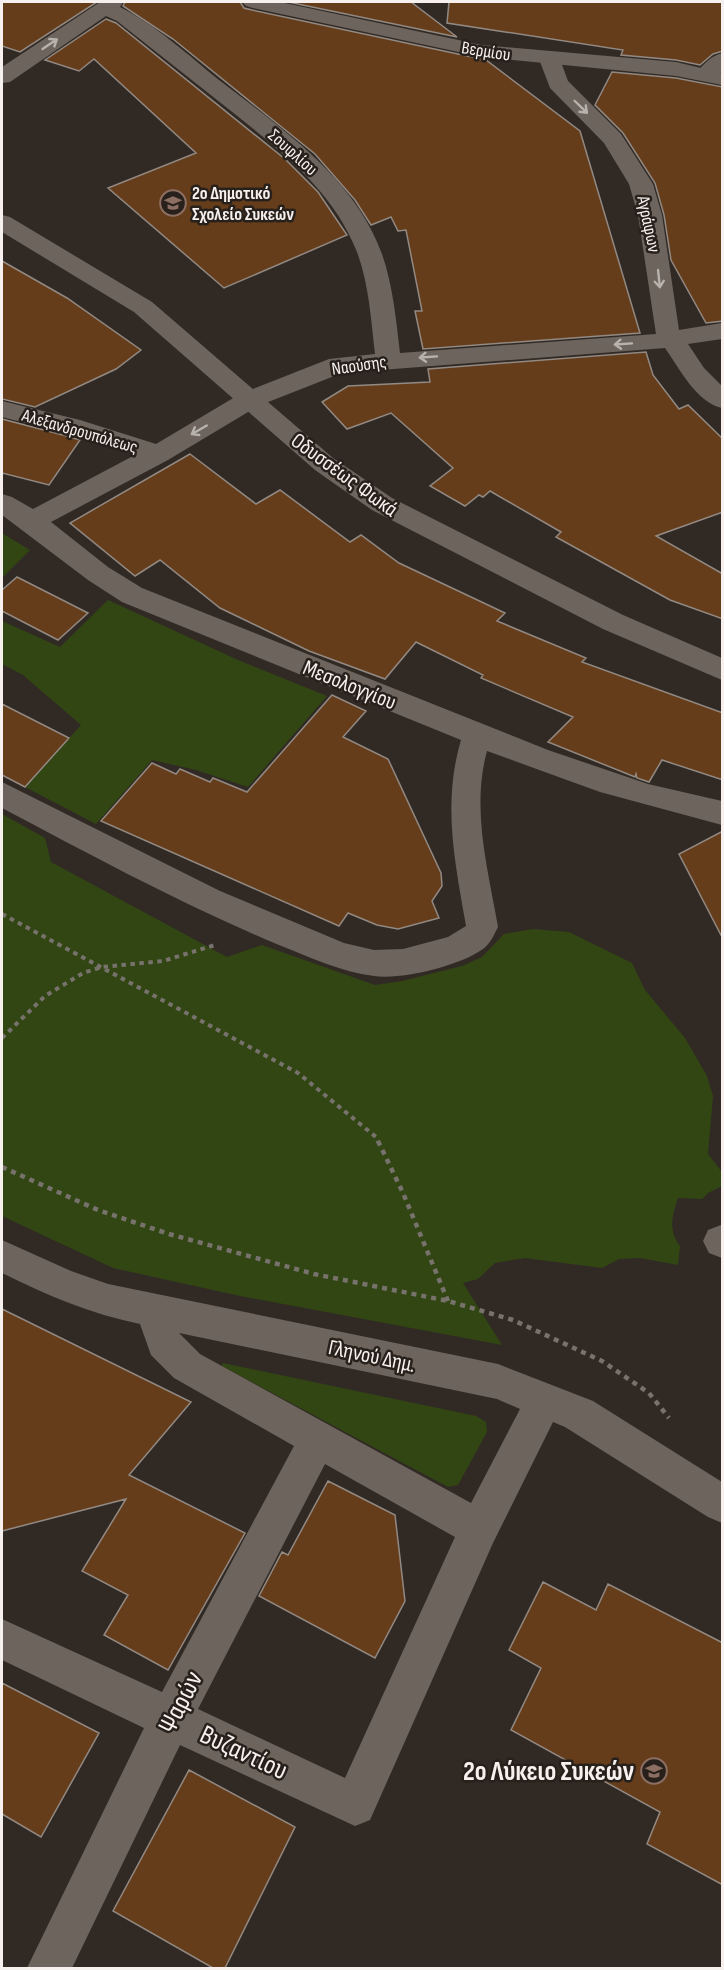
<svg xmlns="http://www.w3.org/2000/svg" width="724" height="1970" font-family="'Sofia Sans Condensed',sans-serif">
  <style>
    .green { fill: #324614 }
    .building { fill: #653d1b; stroke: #928983; stroke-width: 1.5 }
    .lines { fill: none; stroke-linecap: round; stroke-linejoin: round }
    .path-far1 { stroke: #78726d; stroke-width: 4; stroke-dasharray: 4.5 4.5; stroke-linecap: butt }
    .path { stroke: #78726d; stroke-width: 4.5; stroke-dasharray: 5 5; stroke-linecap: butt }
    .minor { fill: #6d645e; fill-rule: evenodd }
    .tertiary { fill: #6d645e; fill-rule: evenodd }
    .oneway { stroke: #b8b2ad }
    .labels { text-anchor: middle; stroke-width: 5; stroke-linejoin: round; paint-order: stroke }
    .far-street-label { font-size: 18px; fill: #f6f1ee; stroke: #27201b }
    .far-poi-label { font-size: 18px; font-weight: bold; fill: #f6f1ee; stroke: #27201b; text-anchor: start }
    .street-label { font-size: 22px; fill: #f6f1ee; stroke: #27201b }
    .near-street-label { font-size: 27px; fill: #f6f1ee; stroke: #27201b }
    .near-poi-label { font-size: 27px; font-weight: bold; fill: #f6f1ee; stroke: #27201b; text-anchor: end }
  </style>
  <rect width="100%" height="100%" fill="#312a24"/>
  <path class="green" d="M2 533 30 550 2 578Z
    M108 600 238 660 327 696 248 787 196 770 152 760 96 824 25 787 81 725 23 675 2 664V621L60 647Z
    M2 814 45 838 51 862 227 957 262 945 375 985 402 981 462 966 482 957 504 934 533 929 569 932 632 963 645 990 685 1038 707 1076 713 1096 708 1154 722 1172V1186L708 1193 702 1199 678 1198C672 1216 668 1230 680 1246L678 1265 640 1258 619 1259 602 1268 525 1258 495 1263 478 1279 463 1283 502 1345 240 1296 113 1268 2 1216Z
    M223 1363 476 1416 486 1422 487 1432 458 1485 448 1487 222 1366Z"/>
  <path class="building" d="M2 2H97L20 52 2 46Z
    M125 2H240L244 8 252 10 486 60 580 131 640 333 423 349 415 311H422L406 230 398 231 391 217 371 225 355 200 315 154 173 39 123 6Z
    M288 2H411L457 37Z
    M449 2H723V51L713 54 700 65 676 60 621 55 623 50 447 23Z
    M106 19 116 23 285 159 318 192 347 235 224 288 108 188 196 153 94 59 79 71 45 60Z
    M612 72 676 78 723 87V321L706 323 671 260 664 215 655 183 623 133 595 105Z
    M2 261 67 298 141 350 116 369 35 407 2 399Z
    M646 352 653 375 679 409 688 405 723 439V512L656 536 723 574V619L670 600 556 537 561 532 490 491 483 497 479 495 465 506 430 486 453 468 391 413 347 429 322 402 348 386 430 382 428 369Z
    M2 419 63 435 80 440 49 485 2 473Z
    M190 454 256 504 280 490 350 542 361 535 399 563 505 613 497 621 586 658 582 662 723 713V780L662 760 649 782 637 778 636 774 635 777 548 742 573 717 481 678 483 675 416 642 385 679 309 651 220 608 160 560 135 576 70 523Z
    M17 577 88 613 58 640 2 611V590Z
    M332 695 366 711 343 737 388 759 441 873 442 886 432 901 439 918 398 929 377 925 348 913 339 926 101 821 152 763 176 774 180 769 210 782 213 778 247 792Z
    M2 704 69 738 25 787 2 775Z
    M723 831V939L679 854Z
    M2 1309 191 1402 129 1475 245 1533 168 1670 104 1635 128 1595 82 1571 126 1499 2 1531Z
    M328 1481 395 1515 405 1601 375 1658 259 1596 282 1552 288 1555Z
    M543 1582 596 1610 608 1584 723 1643V1885L647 1844 660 1812 511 1730 541 1668 509 1650Z
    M2 1683 99 1733 41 1837 2 1814Z
    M189 1770 295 1827 225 1968H213L113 1911Z"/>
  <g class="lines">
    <path class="path-far1" d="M2 914 298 1073 376 1137 378 1142
      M2 1038 45 996 83 973 102 967 163 961 215 945"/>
    <path class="path" d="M378 1141 403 1193 448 1301
      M2 1167 98 1210 169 1234 314 1274 448 1301 513 1320 602 1361 649 1393 669 1418"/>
    <path class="minor" d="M100 2H123L120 7C156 25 188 55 219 80 281 128 354 177 382 254 393 286 396 319 400 353L656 334 638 215 629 184 604 143 550 88 539 59 542 54H558L568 81 621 134 653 184 662 215 679 330 722 323V339L688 344 704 368 722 386V408C697 403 679 368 665 348L342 373 258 406 168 460 51 522 108 567 142 588 548 750 648 784 722 801V825L600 792 487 751C471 809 488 869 498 927 494 935 490 944 483 949 459 966 402 980 374 976 341 972 309 957 279 945 183 905 93 856 2 808V782L220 891 344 943 374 950 403 949 448 937 466 926C455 862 442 804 461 740L122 602 88 580 2 515V494L12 497 33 509 135 455 64 433 2 417V401L80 420 156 444 240 394 329 359 375 354C371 320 369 284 357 252 333 190 281 151 231 111 193 81 155 51 117 21L106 16 10 82 2 83V67Z
      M722 53V71L715 79H699L696 74C702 65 711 56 722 53Z
      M721 1225 722 1226V1258L709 1253 703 1241 708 1230Z
      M2 1240 71 1271 108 1284 498 1364 593 1401 722 1482V1523L708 1517 565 1427 553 1422 493 1543 370 1820 355 1826 180 1745 72 1968H27L144 1728 2 1660V1619L162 1692 294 1446 174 1378 151 1355 140 1324C91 1314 46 1295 2 1273ZM179 1333 497 1399 520 1409 471 1503 200 1354ZM325 1464 455 1537 345 1778 198 1709Z"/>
    <path class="tertiary" d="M242 2H280L482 45 676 62 722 73V85L676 76 482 57 253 8 246 6Z
      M2 215 10 217 152 302 333 458 392 498 623 615 722 658V680L603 629 372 510 315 470 134 312 2 232Z"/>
  </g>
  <defs><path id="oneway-shaft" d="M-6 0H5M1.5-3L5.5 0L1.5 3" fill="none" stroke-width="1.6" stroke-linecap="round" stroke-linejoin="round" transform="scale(1.5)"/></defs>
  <g class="oneway">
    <use href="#oneway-shaft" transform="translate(50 44) rotate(-34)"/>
    <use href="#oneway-shaft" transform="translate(581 107) rotate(44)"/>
    <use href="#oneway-shaft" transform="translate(659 279) rotate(84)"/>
    <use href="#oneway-shaft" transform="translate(623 344) rotate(176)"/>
    <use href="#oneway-shaft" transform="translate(428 357) rotate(176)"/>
    <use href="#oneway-shaft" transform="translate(199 430) rotate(150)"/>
  </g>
  <defs>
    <g id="school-ring" transform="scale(1.35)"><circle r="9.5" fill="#27201b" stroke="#8d6e63" stroke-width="1.5"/><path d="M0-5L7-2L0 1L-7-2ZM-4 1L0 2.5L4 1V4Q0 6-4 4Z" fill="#8d6e63"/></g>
  </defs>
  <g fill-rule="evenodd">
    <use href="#school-ring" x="173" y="203"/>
    <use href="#school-ring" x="654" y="1771"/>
  </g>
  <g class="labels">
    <g class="far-street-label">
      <text transform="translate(486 51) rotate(9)" y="6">Βερμίου</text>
      <text transform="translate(293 152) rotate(42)" y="6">Σουφλίου</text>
      <text transform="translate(649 224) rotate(78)" y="6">Αγράφων</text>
      <text transform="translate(359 365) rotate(-8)" y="6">Ναούσης</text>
      <text transform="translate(80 431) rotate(16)" y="6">Αλεξανδρουπόλεως</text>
    </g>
    <g class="far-poi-label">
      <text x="192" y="199">2ο Δημοτικό<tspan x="192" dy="21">Σχολείο Συκεών</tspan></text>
    </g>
    <g class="street-label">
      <text transform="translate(345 474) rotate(36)" y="8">Οδυσσέως Φωκά</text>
      <text transform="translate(350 684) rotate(22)" y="8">Μεσολογγίου</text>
      <text transform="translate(372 1355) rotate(12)" y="8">Γληνού Δημ.</text>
    </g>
    <g class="near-street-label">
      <text transform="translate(180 1702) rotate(-63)" y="9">Ψαρών</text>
      <text transform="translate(244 1752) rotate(25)" y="9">Βυζαντίου</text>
    </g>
    <g class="near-poi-label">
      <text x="634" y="1780">2ο Λύκειο Συκεών</text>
    </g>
  </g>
  <rect width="724" height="1970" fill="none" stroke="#f6f1ee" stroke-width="6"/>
</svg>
